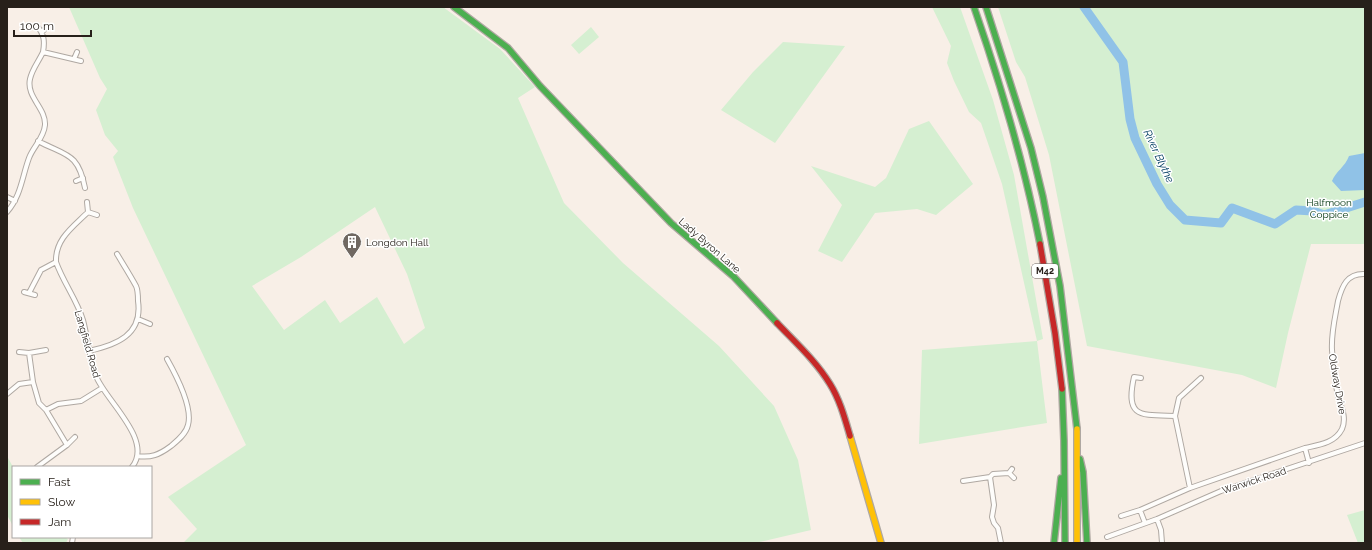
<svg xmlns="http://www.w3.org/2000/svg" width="1372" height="550" font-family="Raleway,sans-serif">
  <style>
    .green { fill: #d5efd1; fill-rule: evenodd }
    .water { fill: #90c2e7 }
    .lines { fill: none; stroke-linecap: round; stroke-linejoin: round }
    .river { stroke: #90c2e7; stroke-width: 9 }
    .street-casing { stroke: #afa8a2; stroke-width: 6 }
    .fast-casing { stroke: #afa8a2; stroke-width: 8 }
    .slow-casing { stroke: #afa8a2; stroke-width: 8 }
    .jam-casing { stroke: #afa8a2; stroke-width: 8 }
    .street { stroke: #fefdfb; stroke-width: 4 }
    .fast { stroke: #4caf50; stroke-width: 5.5 }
    .slow { stroke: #ffc107; stroke-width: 5.5 }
    .jam { stroke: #c62828; stroke-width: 5.5 }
    .labels { text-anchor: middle; stroke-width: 3; stroke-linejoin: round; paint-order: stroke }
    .shield { fill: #fff; stroke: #68635f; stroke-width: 1 }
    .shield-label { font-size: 9px; font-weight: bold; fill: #27201a }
    .park-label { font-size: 10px; fill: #00340e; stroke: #fff }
    .poi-label { font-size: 10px; fill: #27201a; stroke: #fff; text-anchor: start }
    .street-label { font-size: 10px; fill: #27201a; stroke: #fff }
    .water-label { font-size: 11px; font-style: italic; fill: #003c60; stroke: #fff }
  </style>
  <rect width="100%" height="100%" fill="#f8efe7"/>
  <path class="green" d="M69 7H443L500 49 535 87 518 98 564 203 623 263 719 346 774 406 798 460 811 530 755 543H183L197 529 168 497 246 445 133 208 113 157 118 151 105 135 96 110 107 89 100 78ZM375 207 407 274 425 328 404 344 377 297 340 323 325 300 284 330 252 286 301 257Z
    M932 7H960L993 100 1014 175 1043 339 1037 341 1047 423 919 444 922 350 1037 341 1002 184 981 123 969 112 954 81 947 63 951 46Z
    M998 7H1365V244H1311L1288 333 1276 388 1242 375 1087 346 1049 155 1025 77 1016 62Z
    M591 27 599 37 579 54 571 45Z
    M783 42 845 46 775 143 721 110 753 72Z
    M929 121 973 184 936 215 917 209 875 213 842 262 818 251 842 205 811 166 875 187 886 178 909 129Z
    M7 456 13 467V526L7 515Z
    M1365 510V543H1358L1347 515Z
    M19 537H64L68 539 66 543H23Z"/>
  <path class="water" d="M1365 153V190L1341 191 1332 181C1336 171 1345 167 1349 156Z"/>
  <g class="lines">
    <path class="river" d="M1084 7 1123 62 1130 119 1135 138 1157 184 1170 205 1185 220 1221 223 1232 208 1275 224 1296 210 1313 211 1324 215 1365 202"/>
    <g class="street-casing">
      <path id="street" d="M37 26C44 34 45 41 43 52
        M42 32 47 27
        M74 59 77 52
        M38 141C66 156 78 152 85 188
        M76 181 83 178
        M7 197 15 201
        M87 202 88 212
        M7 212C21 196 22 177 29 158 33 147 44 138 45 125 46 108 26 97 30 79 32 69 39 61 43 52L81 61
        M97 215 88 212C73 227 55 239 56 262 63 282 77 300 83 320 88 339 89 358 96 376 105 400 154 440 132 467
        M24 292 35 295
        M29 293 41 270 56 262
        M138 319 150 324
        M89 351C116 345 143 335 138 301 138 296 138 290 136 286 130 275 123 264 117 254
        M19 352 29 353
        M1141 378 1134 377C1125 418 1140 415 1175 416L1190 488
        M33 382 29 353 46 350
        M7 394 19 384 33 382 39 403 46 410
        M1175 416 1179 398 1201 378
        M67 445 75 437
        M137 456C151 458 159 455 171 446 177 441 186 434 188 425 193 407 176 375 167 359
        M1309 463 1305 448C1319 445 1335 443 1342 429 1347 417 1341 407 1338 396 1335 382 1333 365 1332 350 1331 333 1335 318 1338 301 1342 286 1347 273 1365 274
        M37 467 67 445 46 410 58 404 81 401 102 388
        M1009 473 1014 478
        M963 481 990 477
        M1140 510 1145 523
        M1121 516 1140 510 1190 488 1305 448
        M1157 519 1161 530 1162 543
        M1107 537 1157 519 1221 491 1365 443
        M72 543 73 537
        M1001 543 998 528 994 523 992 517 994 505 990 477 993 474 1009 473 1012 469"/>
    </g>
    <g class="fast-casing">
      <path id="fast" d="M454 7 508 48 540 86 671 223 734 277 777 323
        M974 7C1001 85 1024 163 1040 244
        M986 7 1031 148 1043 197 1060 286 1077 429
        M1062 389 1064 441 1065 543
        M1080 459 1083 472 1087 543
        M1054 543 1061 478"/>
    </g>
    <g class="slow-casing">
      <path id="slow" d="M1077 429V543
        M850 436 881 543"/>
    </g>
    <g class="jam-casing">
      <path id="jam" d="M1040 244 1055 333 1062 389
        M777 323C795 342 816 361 830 384 840 400 845 419 850 436"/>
    </g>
    <use href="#street" class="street"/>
    <use href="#fast" class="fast"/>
    <use href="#slow" class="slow"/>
    <use href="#jam" class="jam"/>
  </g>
  <defs>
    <g id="building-pin" transform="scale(1)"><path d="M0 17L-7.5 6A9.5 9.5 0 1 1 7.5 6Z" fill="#706862" stroke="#fff"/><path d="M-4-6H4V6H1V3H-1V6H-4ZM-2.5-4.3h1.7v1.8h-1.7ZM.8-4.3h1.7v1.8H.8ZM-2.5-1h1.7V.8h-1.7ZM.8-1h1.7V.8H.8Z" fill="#fff"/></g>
  </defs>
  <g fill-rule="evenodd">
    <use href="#building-pin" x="352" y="242"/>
  </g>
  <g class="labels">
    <rect class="shield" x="1032" y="264" width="26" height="14" rx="3"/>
    <g class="shield-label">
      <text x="1045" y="274">M42</text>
    </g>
    <g class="park-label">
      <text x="1329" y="206">Halfmoon<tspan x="1329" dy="12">Coppice</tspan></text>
    </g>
    <g class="poi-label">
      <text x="366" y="246">Longdon Hall</text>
    </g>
    <g class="street-label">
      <text transform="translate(710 245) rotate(41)" y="4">Lady Byron Lane</text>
      <text transform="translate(88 344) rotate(74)" y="4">Langfield Road</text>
      <text transform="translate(1338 384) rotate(80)" y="4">Oldway Drive</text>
      <text transform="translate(1254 480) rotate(-18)" y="4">Warwick Road</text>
    </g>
    <g class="water-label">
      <text transform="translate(1159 156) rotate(65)" y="4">River Blythe</text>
    </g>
  </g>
  <rect width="1372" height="550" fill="none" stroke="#27201a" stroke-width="16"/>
  <rect x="12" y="466" width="140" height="72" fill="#ffffff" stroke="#a9a6a3"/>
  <rect x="20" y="479" width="20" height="6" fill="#4caf50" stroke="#a9a6a3"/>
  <text x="48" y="486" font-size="12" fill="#27201a">Fast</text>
  <rect x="20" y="499" width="20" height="6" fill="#ffc107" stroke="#a9a6a3"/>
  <text x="48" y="506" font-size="12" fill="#27201a">Slow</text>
  <rect x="20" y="519" width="20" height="6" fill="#c62828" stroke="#a9a6a3"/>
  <text x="48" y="526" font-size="12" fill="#27201a">Jam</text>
  <path d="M14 30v6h77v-6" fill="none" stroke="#27201a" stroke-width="2"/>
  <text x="20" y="30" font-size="12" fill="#27201a" stroke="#ffffff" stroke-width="3" paint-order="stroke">100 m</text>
</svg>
